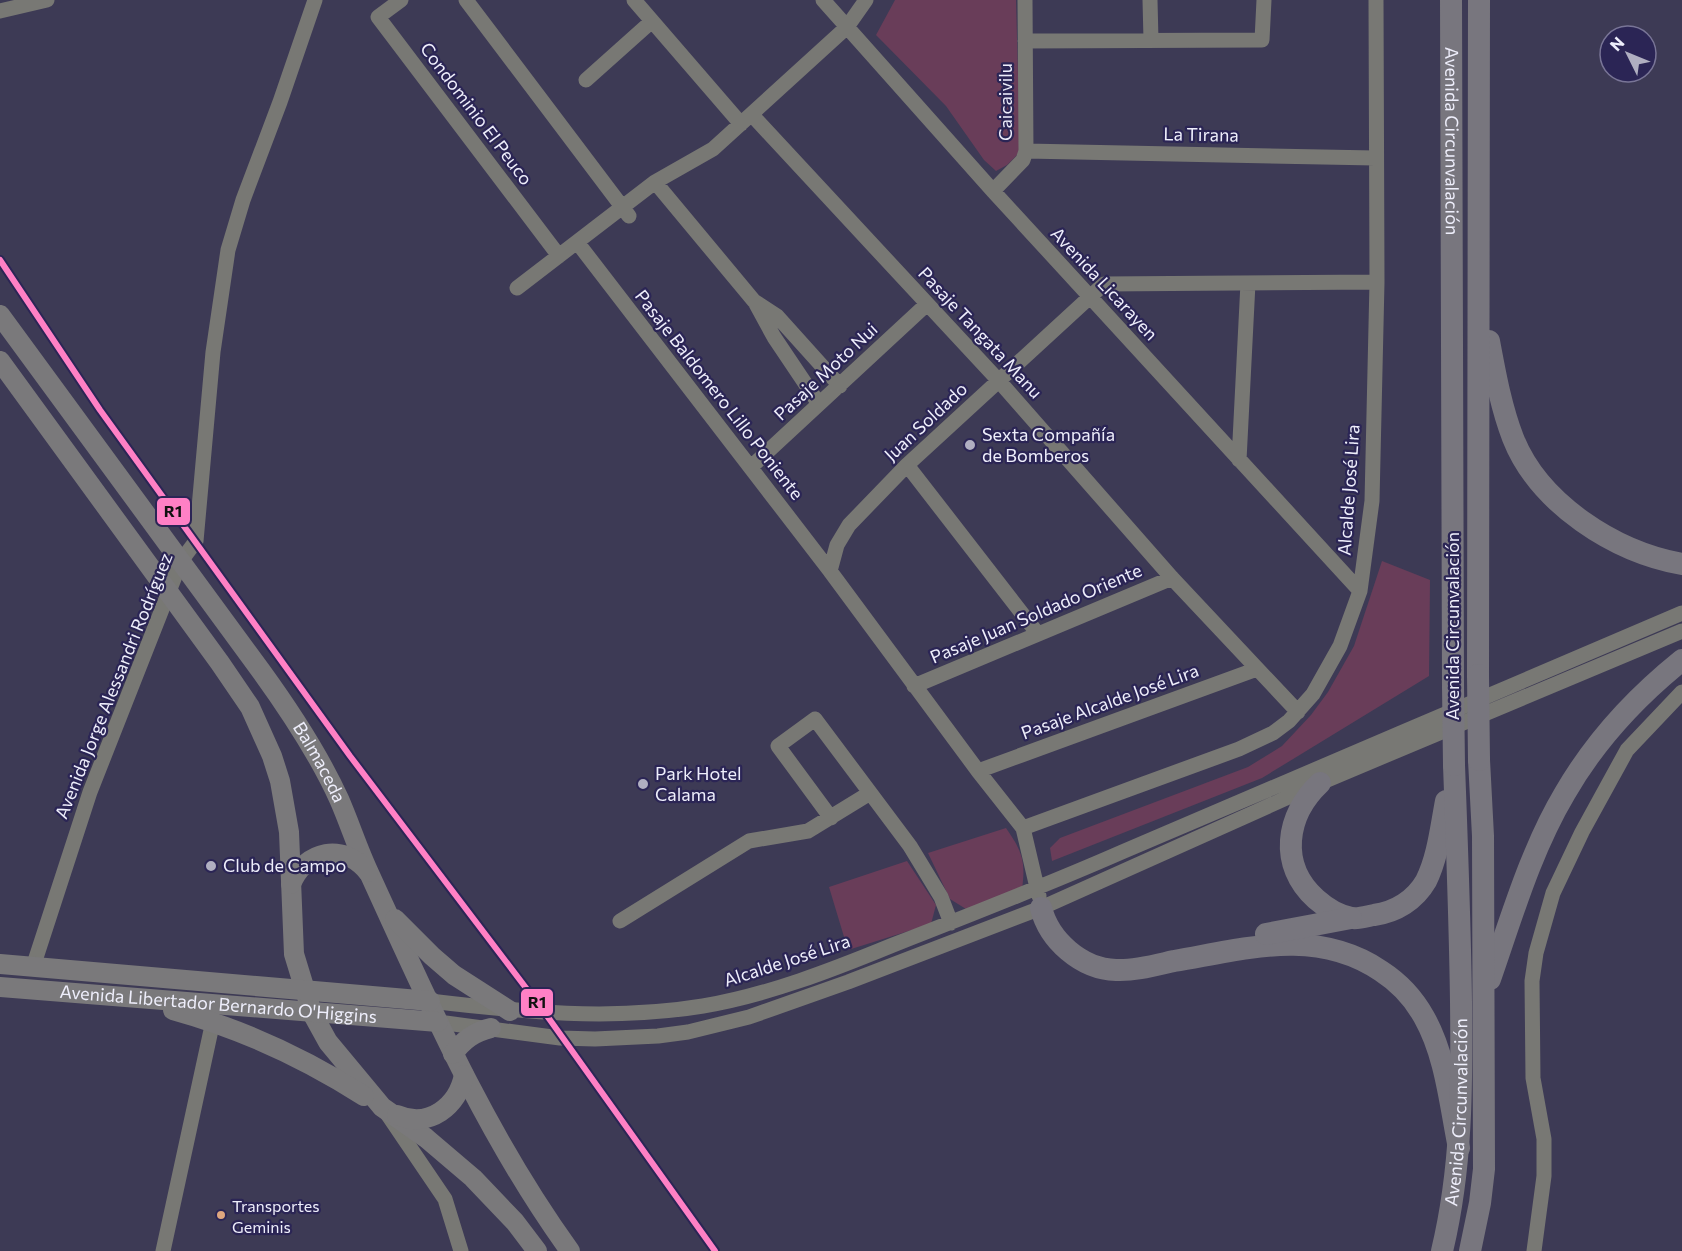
<svg xmlns="http://www.w3.org/2000/svg" width="1682" height="1251" font-family="Commissioner,sans-serif">
  <style>
    .green { fill: #693d59 }
    .lines { fill: none; stroke-linecap: round; stroke-linejoin: round }
    .minor { stroke: #787874; stroke-width: 15 }
    .major { stroke: #7a797b; stroke-width: 20 }
    .highway { stroke: #78767e; stroke-width: 22 }
    .highway-bridge { stroke: #78767e; stroke-width: 22 }
    .rail-1-casing { stroke: #2b2555; stroke-width: 10 }
    .rail-1 { stroke: #ff80c5; stroke-width: 6 }
    .poi-dot { fill: #b0afc1; stroke: #2b2555; stroke-width: 2 }
    .bus-dot { fill: #dfa77e; stroke: #2b2555; stroke-width: 2 }
    .labels { text-anchor: middle; stroke-width: 4.5; stroke-linejoin: round; paint-order: stroke }
    .bus-label { font-size: 16px; fill: #eeeefb; stroke: #2b2555; text-anchor: start }
    .street-label { font-size: 18px; fill: #eeeefb; stroke: #2b2555 }
    .poi-label { font-size: 18px; fill: #eeeefb; stroke: #2b2555; text-anchor: start }
    .line-badge { stroke: #2b2555; stroke-width: 2 }
    .pale-badge-label { font-size: 16px; text-anchor: middle; font-weight: bold; fill: #111 }
  </style>
  <rect width="100%" height="100%" fill="#3d3a55"/>
  <path class="green" d="M895 0H1016L1020 152 1007 165 996 171 984 160 946 106 876 35Z
    M1382 561 1430 580 1429 676 1262 778 1052 861 1050 848 1060 838 1248 767 1282 746 1311 715 1328 692 1354 646Z
    M1006 828C1022 851 1026 861 1022 889L966 909 950 899 928 853Z
    M907 861 936 905 931 924 848 950 829 887Z"/>
  <g class="lines">
    <path class="minor" d="M401 0 378 17 559 256
      M466 0 629 216
      M634 0 741 124
      M823 0 993 191 1360 591
      M1150 0 1151 40
      M0 11 47 0
      M1025 41 1262 40 1264 0
      M586 80 652 21
      M752 115 999 381 1172 578 1298 712
      M1026 151 1375 158
      M655 182 754 301 777 316 840 386
      M993 191 1023 160 1026 151 1025 0
      M577 242 830 571
      M517 288 655 182 713 149 847 27 866 0
      M756 304 774 337 819 404
      M1239 460 1248 283
      M907 465 1038 634
      M751 467 927 304
      M914 686 1172 578
      M978 771 1257 669
      M831 818 778 746 815 719 910 846 941 897 951 923
      M1023 828 1239 749 1273 733 1289 721 1313 694 1340 646 1360 591 1372 501 1377 282 1376 0
      M1039 896 1023 828 978 771 830 571 837 545 849 525 907 465 1104 284 1377 282
      M620 921 749 841 808 831 870 793
      M33 967 90 792 181 561 196 541 213 352 228 250 243 200 280 102 315 0
      M430 1001C521 1012 612 1021 703 1006 768 995 832 970 893 945 970 915 1047 885 1122 852 1309 772 1495 693 1682 613
      M438 1022 560 1038 595 1039 658 1036 688 1032 749 1017 848 982 1041 908 1320 783 1682 631
      M388 1115 445 1199 461 1251
      M163 1251 213 1021
      M1534 1251 1544 1176V1139L1533 1078 1532 981 1536 953 1553 893 1582 832 1627 750 1682 692"/>
    <g class="major">
      <path id="s1" d="M0 315 261 671C290 711 318 753 339 799 350 824 358 850 370 875 429 1004 486 1135 570 1251"/>
      <path d="M0 361 220 663 250 707 272 756 280 781 289 832 294 954 312 1013 328 1042 382 1107 426 1138 473 1178 515 1222 537 1251"/>
      <path d="M291 884C306 850 343 842 368 872"/>
      <path d="M395 919 432 956 454 975 510 1011"/>
      <path d="M0 964 430 1001"/>
      <path id="s2" d="M0 987 438 1022"/>
      <path d="M173 1010C242 1029 303 1057 364 1096"/>
      <path d="M453 1054C463 1040 474 1032 491 1028"/>
      <path d="M397 1115C429 1129 458 1106 464 1075"/>
    </g>
    <g class="highway">
      <path id="s3" d="M1451 0 1453 686"/>
      <path d="M1489 341C1495 373 1501 407 1513 438 1539 504 1615 552 1682 564"/>
      <path d="M1478 675 1479 0"/>
      <path d="M1320 783C1286 815 1278 865 1316 899 1325 907 1339 916 1352 918 1359 919 1368 916 1374 915 1396 912 1415 900 1426 881 1438 857 1441 827 1446 801"/>
      <path d="M1041 908C1049 940 1081 969 1116 970 1135 971 1156 965 1174 961 1245 949 1316 927 1381 971 1398 982 1414 999 1424 1017 1446 1056 1450 1104 1459 1148"/>
      <path d="M1266 934 1351 918"/>
      <path d="M1490 979C1512 916 1531 850 1565 793 1595 741 1636 697 1682 660"/>
      <path id="s4" d="M1442 1251C1462 1168 1462 1086 1461 1002 1460 923 1457 844 1454 765"/>
      <path d="M1470 1251 1480 1203 1484 1169 1483 836 1479 760"/>
    </g>
    <path class="highway-bridge" d="M1478 675 1479 760
      M1453 686 1454 765"/>
    <g class="rail-1-casing">
      <path id="rail-1" d="M0 260 100 410 350 756 545 1013 715 1251"/>
    </g>
    <use href="#rail-1" class="rail-1"/>
  </g>
  <g class="poi-dot">
    <circle cx="970" cy="445" r="6"/>
    <circle cx="643" cy="784" r="6"/>
    <circle cx="211" cy="866" r="6"/>
  </g>
  <circle class="bus-dot" cx="221" cy="1215" r="5"/>
  <g class="labels">
    <g class="bus-label">
      <text x="232" y="1212">Transportes<tspan x="232" dy="21">Geminis</tspan></text>
    </g>
    <g class="street-label">
      <text transform="translate(1006 102) rotate(-90)" y="6">Caicaivilu</text>
      <text transform="translate(476 114) rotate(53)" y="6">Condominio El Peuco</text>
      <text transform="translate(1201 135) rotate(1)" y="6">La Tirana</text>
      <text dy="6" stroke="none"><textPath href="#s3" startOffset="141">Avenida Circunvalación</textPath></text>
      <text transform="translate(1104 284) rotate(47)" y="6">Avenida Licarayen</text>
      <text transform="translate(980 333) rotate(47)" y="6">Pasaje Tangata Manu</text>
      <text transform="translate(826 372) rotate(-43)" y="6">Pasaje Moto Nui</text>
      <text transform="translate(719 395) rotate(52)" y="6">Pasaje Baldomero Lillo Poniente</text>
      <text transform="translate(926 422) rotate(-43)" y="6">Juan Soldado</text>
      <text transform="translate(1349 490) rotate(-86)" y="6">Alcalde José Lira</text>
      <text transform="translate(1036 614) rotate(-23)" y="6">Pasaje Juan Soldado Oriente</text>
      <text transform="translate(1453 626) rotate(-90)" y="6">Avenida Circunvalación</text>
      <text transform="translate(114 686) rotate(-68)" y="6">Avenida Jorge Alessandri Rodríguez</text>
      <text transform="translate(1110 702) rotate(-20)" y="6">Pasaje Alcalde José Lira</text>
      <text dy="6" stroke="none"><textPath href="#s1" startOffset="550">Balmaceda</textPath></text>
      <text transform="translate(787 961) rotate(-18)" y="6">Alcalde José Lira</text>
      <text dy="6" stroke="none"><textPath href="#s2" startOffset="219">Avenida Libertador Bernardo O'Higgins</textPath></text>
      <text dy="6" stroke="none"><textPath href="#s4" startOffset="140">Avenida Circunvalación</textPath></text>
    </g>
    <g class="poi-label">
      <text x="982" y="441">Sexta Compañía<tspan x="982" dy="21">de Bomberos</tspan></text>
      <text x="655" y="780">Park Hotel<tspan x="655" dy="21">Calama</tspan></text>
      <text x="223" y="872">Club de Campo</text>
    </g>
  </g>
  <g class="line-badge">
    <rect x="156" y="497" width="35" height="29" rx="6" fill="#ff80c5"/>
    <rect x="520" y="988" width="34" height="29" rx="6" fill="#ff80c5"/>
  </g>
  <g class="pale-badge-label">
    <text x="173" y="517">R1</text>
    <text x="537" y="1008">R1</text>
  </g>
  <g transform="translate(1628 54) rotate(313)"><circle r="28" fill="#2b2555" stroke="#797597" stroke-width="1.5"/>
  <path d="M0-4.5L10 22L0 15L-10 22Z" fill="#b0afc1"/>
  <text y="-9" font-size="16" font-weight="bold" text-anchor="middle" fill="#eeeefb">N</text>
  </g>
</svg>
